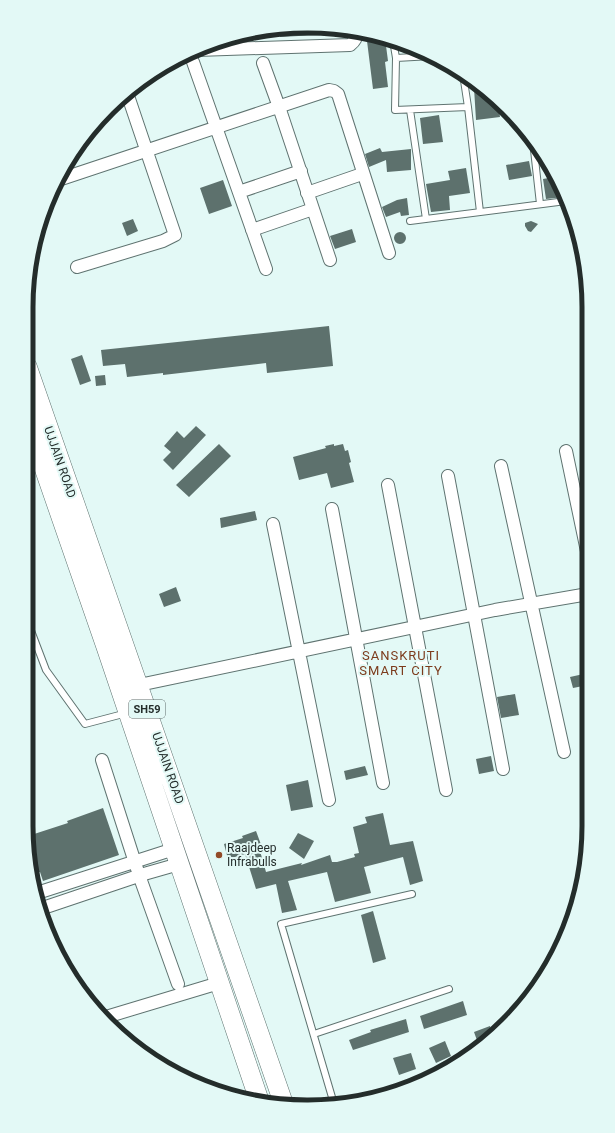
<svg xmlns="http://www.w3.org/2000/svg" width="615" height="1133" font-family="Roboto,sans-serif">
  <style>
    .building { fill: #5d716d }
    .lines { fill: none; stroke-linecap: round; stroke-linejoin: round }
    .lane-casing { stroke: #5f7370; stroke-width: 8 }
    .street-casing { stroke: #5f7370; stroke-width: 14 }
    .primary-casing { stroke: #5f7370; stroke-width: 20 }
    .lane { stroke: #fff; stroke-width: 6 }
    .street { stroke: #fff; stroke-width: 12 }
    .primary { stroke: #fff; stroke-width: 19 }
    .poi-dot { fill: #924a28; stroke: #e3f9f6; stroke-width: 1.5 }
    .labels { text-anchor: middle; stroke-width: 4; stroke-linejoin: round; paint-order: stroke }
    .shield { fill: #e3f9f6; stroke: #5d6a68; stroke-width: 1 }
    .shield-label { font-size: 11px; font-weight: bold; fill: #242d2b }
    .street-label { font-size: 12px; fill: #242d2b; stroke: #e3f9f6 }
    .poi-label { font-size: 12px; fill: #242d2b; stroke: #e3f9f6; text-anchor: start }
    .neighbourhood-label { font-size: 13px; letter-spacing: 1px; fill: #7c3b1c; stroke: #e3f9f6 }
    .rim { fill: none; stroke: #242d2b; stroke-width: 5 }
  </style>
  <rect width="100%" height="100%" fill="#e3f9f6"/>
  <path class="building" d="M289 27 336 28V34L280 37 279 28Z
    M385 38 388 61 385 62 388 87 373 89 367 41Z
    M480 87 498 102 500 117 476 120 474 88Z
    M439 115 443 142 423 144 420 118Z
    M380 148 382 152 411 149V170L387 172 386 160 369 167 365 154Z
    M529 161 532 176 509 180 506 165Z
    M466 168 470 193 449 196 450 210 431 212 426 184 450 180 448 171Z
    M554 177 564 197 546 199 543 179Z
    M223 180 232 206 209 214 200 188Z
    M407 198 409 215 401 216 400 212 386 217 382 207 397 200Z
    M133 219 138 231 127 236 122 223Z
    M531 221 538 224 531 232 528 231 525 226V223Z
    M352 229 356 242 335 249 330 236Z
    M394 238a6 6 0 1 1 12 0a6 6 0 1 1-12 0Z
    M329 326 333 366 267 373 266 363 163 375V373L127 377 125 364 103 366 101 350Z
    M82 355 91 381 80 385 71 359Z
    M105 375 106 385 96 386 95 376Z
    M196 426 206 435 173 470 163 460 171 452 164 446 177 431 184 438Z
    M219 444 231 456 189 497 176 485Z
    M334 444V446L343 444 345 451 348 450 351 462 349 463 354 482 331 488 327 473 299 480 293 457 326 448 325 446Z
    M255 511 257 520 221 528 220 518Z
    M176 587 181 601 164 607 159 594Z
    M588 673V685L573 688 570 677Z
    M515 694 519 715 501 718 497 697Z
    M491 756 494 771 479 774 476 759Z
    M365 766 368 775 346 780 344 771Z
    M308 780 313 807 291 811 286 785Z
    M103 808 119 855 43 881 40 872 34 874 28 836 68 823 67 821Z
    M383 813 390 845 413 841 423 881 410 885 403 857 364 867 371 893 335 902 327 872 288 881 297 910 282 913 276 884 256 889 245 854 228 859 224 844 243 838 242 836 256 831 263 850 260 851 266 872 302 863 301 865 330 855 332 862H337L355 857 354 854 359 853 353 827 367 823 365 817Z
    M298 833 314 841 304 859 289 848Z
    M373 911 386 959 373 963 361 915Z
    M463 1001 467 1015 424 1029 420 1016Z
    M406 1019 409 1032 353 1050 349 1040 371 1032 370 1030Z
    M490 1026 493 1037 479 1046 474 1032Z
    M445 1041 451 1056 436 1063 429 1048Z
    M411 1053 416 1069 399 1075 393 1058Z"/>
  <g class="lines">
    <g class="lane-casing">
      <path id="lane" d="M393 40 396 58 395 110 468 107
        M396 58 432 56
        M463 74 468 107 480 212
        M410 110 426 219
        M533 141 540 204
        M410 221 566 201
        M26 579 30 628 46 670 85 724 127 713
        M314 1034 449 989
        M334 1104 281 924 412 894"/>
    </g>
    <g class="street-casing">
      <path id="street" d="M197 50 350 45C355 41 357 38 356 31
        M193 62 266 269
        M263 63 279 107 330 260
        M58 180 329 90 334 91 338 94 389 253
        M239 192 301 171
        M307 193 362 174
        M252 230 313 209
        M77 267 163 241 175 235 127 93
        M566 451 588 556
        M501 466 564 752
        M448 476 503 769
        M388 485 446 790
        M332 509 383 783
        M273 524 329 800
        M139 685 495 610 588 594
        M102 760 139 875 178 984
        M37 893 174 849
        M40 909 144 874 179 864
        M106 1017 219 983"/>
    </g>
    <g class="primary-casing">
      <path id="primary" d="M27 366 283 1102
        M26 416 106 647 259 1100"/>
    </g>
    <use href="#lane" class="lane"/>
    <use href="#street" class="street"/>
    <use href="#primary" class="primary"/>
  </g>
  <circle class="poi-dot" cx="219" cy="855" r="4"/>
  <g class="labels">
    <rect class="shield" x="129" y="700" width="36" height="18" rx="3"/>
    <g class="shield-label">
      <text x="147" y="713">SH59</text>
    </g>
    <g class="street-label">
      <text transform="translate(60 462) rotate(71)" y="4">UJJAIN ROAD</text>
      <text transform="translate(168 768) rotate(71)" y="4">UJJAIN ROAD</text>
    </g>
    <g class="poi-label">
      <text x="227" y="852">Raajdeep<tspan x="227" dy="14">Infrabulls</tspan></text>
    </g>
    <g class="neighbourhood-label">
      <text x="401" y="660">SANSKRUTI<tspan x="401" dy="15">SMART CITY</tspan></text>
    </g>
  </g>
  <path d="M0 0H615V1133H0ZM307 33H308A274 274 0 0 1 582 307V826A274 274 0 0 1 308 1100H307A274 274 0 0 1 33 826V307A274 274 0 0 1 307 33Z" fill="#e3f9f6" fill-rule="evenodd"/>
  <path class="rim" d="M307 33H308A274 274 0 0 1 582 307V826A274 274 0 0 1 308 1100H307A274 274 0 0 1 33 826V307A274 274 0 0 1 307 33Z"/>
</svg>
